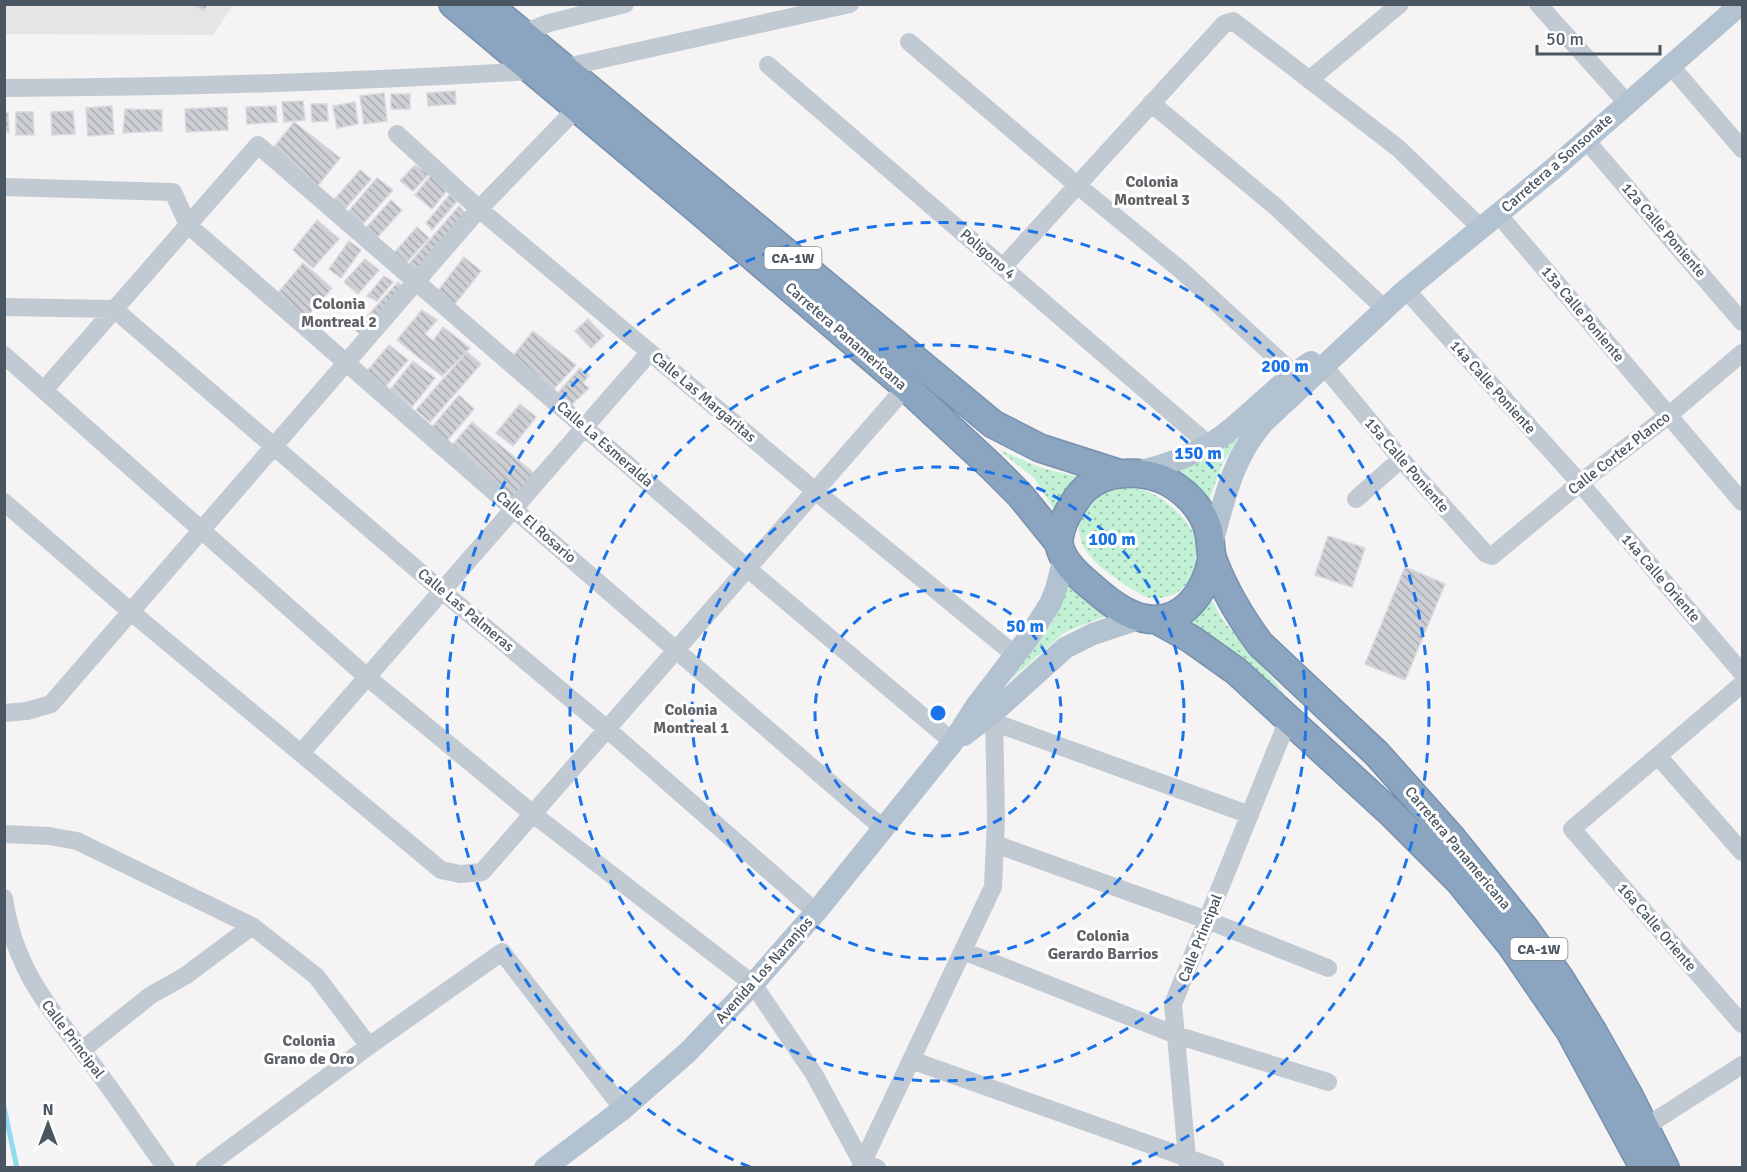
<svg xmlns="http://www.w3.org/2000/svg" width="1747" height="1172" font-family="Signika,sans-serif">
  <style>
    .education { fill: #e6e4e5 }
    .grass { fill: url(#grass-dots) }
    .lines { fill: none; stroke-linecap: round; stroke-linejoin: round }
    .stream { stroke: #90daee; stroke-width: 5 }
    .building { fill: url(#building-back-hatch); stroke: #d7d9de; stroke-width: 1.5 }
    .highway-casing { stroke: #7690ad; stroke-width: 30 }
    .minor { stroke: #c1cad2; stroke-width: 18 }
    .major { stroke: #b3c2d1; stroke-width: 22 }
    .highway { stroke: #8ba5c1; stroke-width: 27 }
    .ring { fill: none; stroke: #1a73e8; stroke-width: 3; stroke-dasharray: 10 8 }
    .labels { text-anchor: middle; stroke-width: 6; stroke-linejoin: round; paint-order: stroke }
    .shield { fill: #fff; stroke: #808990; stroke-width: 1.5 }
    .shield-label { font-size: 14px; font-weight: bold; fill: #4a5661 }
    .street-label { font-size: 15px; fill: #4a5661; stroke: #fff }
    .neighbourhood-label { font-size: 16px; font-weight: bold; fill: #5f6368; stroke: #fff }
    .centre { fill: #1a73e8; stroke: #fff; stroke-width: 3 }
    .ring-label { font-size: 18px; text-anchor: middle; font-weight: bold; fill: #1a73e8; stroke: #fff; stroke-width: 6; stroke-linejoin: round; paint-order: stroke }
  </style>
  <defs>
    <pattern id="grass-dots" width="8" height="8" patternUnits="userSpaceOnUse" patternTransform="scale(1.5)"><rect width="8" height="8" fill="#c3f1d5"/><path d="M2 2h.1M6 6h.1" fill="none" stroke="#a0c6b0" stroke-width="1.8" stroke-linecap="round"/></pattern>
    <pattern id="building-back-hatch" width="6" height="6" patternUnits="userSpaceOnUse" patternTransform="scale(1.5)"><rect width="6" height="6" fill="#cdcfd5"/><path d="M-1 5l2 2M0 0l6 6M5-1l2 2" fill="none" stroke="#a8abb0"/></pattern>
  </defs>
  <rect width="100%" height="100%" fill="#f5f3f3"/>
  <path class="education" d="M5 5H233L213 35 5 34Z"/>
  <path class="grass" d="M1267 407 1237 441 1222 464 1207 506 1168 470Z
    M999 450 1042 468 1083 478 1056 512 1034 478Z
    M1119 487C1132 488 1144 489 1155 495 1182 511 1213 545 1192 577 1187 584 1180 592 1172 595 1166 597 1156 599 1150 598 1141 596 1133 589 1126 585 1106 572 1073 550 1080 521 1081 517 1085 513 1087 509 1094 496 1105 491 1119 487Z
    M1068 581 1085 601 1106 616 1065 632 1009 681 1054 620Z
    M1210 597 1222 619 1286 695 1208 634 1183 623Z"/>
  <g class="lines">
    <path class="stream" d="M4 1107 17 1168"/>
  </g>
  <path class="building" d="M192 4H208L204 11Z
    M455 91 456 104 428 106 427 93Z
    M384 93 387 121 364 124 360 96Z
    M391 94H410V109H391Z
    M303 101 305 120 284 122 282 102Z
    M355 102 358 124 337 128 333 106Z
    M311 104H327L328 121 312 122Z
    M112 106 114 134 88 136 86 108Z
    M276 106 277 122 247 124 246 107Z
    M227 107 228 130 186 132 185 109Z
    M125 109 162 110V131L123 133Z
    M73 111 75 134 52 135 51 112Z
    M16 112H33L34 135H16Z
    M4 113H8L9 132H4Z
    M294 122 340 158 315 189 269 153Z
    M415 165 429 174 413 191 400 181Z
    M360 170 371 179 344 210 333 201Z
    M432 174 449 188 432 209 415 195Z
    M377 178 393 190 361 226 347 213Z
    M450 194 458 200 432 230 426 223Z
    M391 200 402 210 376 239 365 229Z
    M459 206 468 216 418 274 408 265Z
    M317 220 339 239 313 268 293 250Z
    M417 227 429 238 406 263 394 253Z
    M349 241 361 250 341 278 329 269Z
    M464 257 481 271 454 305 437 292Z
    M365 259 379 270 358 294 344 282Z
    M303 263 332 288 306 318 277 294Z
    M384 276 393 282 377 301 367 296Z
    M398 282 405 288 363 336 355 330Z
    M422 310 437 320 425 334 433 341 443 327 470 348 442 376 397 340Z
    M588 319 604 336 591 348 575 331Z
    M533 331 576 365 553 390 514 355Z
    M389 345 408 360 385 387 367 371Z
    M467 352 481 364 430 422 416 410Z
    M413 361 435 378 412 407 390 390Z
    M580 368 589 375 583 383 589 388 569 407 556 395Z
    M459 395 474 409 447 441 432 427Z
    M520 404 536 417 513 446 496 433Z
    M472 422 535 474 513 500 450 448Z
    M1328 536 1365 548 1352 587 1315 575Z
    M1405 567 1445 584 1405 680 1365 664Z"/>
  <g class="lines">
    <g class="highway-casing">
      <path id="highway" d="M453 4 696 208 906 387 992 467 1020 495 1059 543
        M487 4 993 424 1040 448 1121 474
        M1212 559C1205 593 1182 627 1142 618 1122 613 1106 599 1092 587 1079 576 1062 562 1059 544 1058 527 1074 499 1086 488 1106 471 1136 470 1159 478 1183 487 1204 509 1209 533 1211 542 1210 552 1213 560 1224 590 1241 618 1260 644L1377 754 1451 837 1526 930 1559 977 1593 1032 1628 1094 1665 1168
        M1157 620 1191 639 1236 671 1391 813 1460 882 1511 945 1570 1031 1644 1168"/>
    </g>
    <path class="minor" d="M1538 4 1627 103
      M521 34 549 23 625 4
      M909 42 1077 185 1182 271 1293 373
      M768 65 1208 444
      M1670 65 1742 149
      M562 68 850 4
      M1309 80 1400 4
      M4 88C180 87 355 82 531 71
      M1151 103 1276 207 1385 309
      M397 134 479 209 814 490 1015 655
      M1585 139 1742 322
      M4 187 173 192 188 225C420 426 650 630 884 829
      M1498 214 1742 502
      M1003 267 1224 24 1233 21 1398 148 1481 228
      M1406 290 1580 483 1742 673
      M4 307 114 309 442 591 607 729 816 912
      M4 355 367 677 533 814 753 984 814 1074 862 1163 877 1168
      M1324 366 1401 459 1486 554 1492 556 1580 483 1669 415 1742 353
      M44 390 258 145 747 568 953 742
      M1356 499 1401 459
      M4 502 130 611 441 870 460 874 482 872 906 387
      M1742 684 1572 829 1742 1024
      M4 713 27 711 51 704 479 209 577 108
      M996 723 1250 815
      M301 753 650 352
      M1658 756 1742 852
      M4 834 49 836 77 841 252 926 316 976 369 1046
      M995 844 1207 920 1328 968
      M4 898C14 965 43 1000 83 1052 112 1089 138 1129 166 1168
      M963 951 1176 1035 1328 1082
      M82 1050 151 995 185 976 252 926
      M911 1060 1216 1168
      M1645 1127 1742 1065
      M204 1168 369 1046 502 952 623 1109
      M860 1168 993 887 996 819 994 712
      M1188 1168 1173 1004 1288 720"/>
    <path class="major" d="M1133 473C1165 466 1196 455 1222 436 1253 413 1278 383 1311 362
      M1211 547C1224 501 1232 458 1264 422L1402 293 1553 169 1741 4
      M964 735 994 712 1065 648 1093 634 1141 618
      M545 1168 623 1109 688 1052 753 984 816 912 953 742 976 706 1029 637 1050 604 1056 589 1064 558"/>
    <use href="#highway" class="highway"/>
  </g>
  <g class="ring">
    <circle cx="938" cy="713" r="123"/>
    <circle cx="938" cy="713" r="246"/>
    <circle cx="938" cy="713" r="368"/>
    <path d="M750 1167A491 491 0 1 1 1126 1167"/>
  </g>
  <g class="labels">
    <g class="shield">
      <rect x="764.5" y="247" width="57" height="22" rx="4.5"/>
      <rect x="1510.5" y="938" width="57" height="22" rx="4.5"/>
    </g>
    <g class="shield-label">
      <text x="793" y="263">CA-1W</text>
      <text x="1539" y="954">CA-1W</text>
    </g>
    <g class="street-label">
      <text transform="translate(1557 163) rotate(-41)" y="5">Carretera a Sonsonate</text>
      <text transform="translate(1664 230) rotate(49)" y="5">12a Calle Poniente</text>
      <text transform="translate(988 254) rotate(41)" y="5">Poligono 4</text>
      <text transform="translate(1583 314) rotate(50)" y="5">13a Calle Poniente</text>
      <text transform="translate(846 336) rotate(41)" y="5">Carretera Panamericana</text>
      <text transform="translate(1493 387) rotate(48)" y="5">14a Calle Poniente</text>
      <text transform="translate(704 397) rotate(40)" y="5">Calle Las Margaritas</text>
      <text transform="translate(605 444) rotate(41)" y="5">Calle La Esmeralda</text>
      <text transform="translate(1619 453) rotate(-38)" y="5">Calle Cortez Planco</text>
      <text transform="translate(1407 465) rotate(49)" y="5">15a Calle Poniente</text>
      <text transform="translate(536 527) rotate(41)" y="5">Calle El Rosario</text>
      <text transform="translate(1661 578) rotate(49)" y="5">14a Calle Oriente</text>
      <text transform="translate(466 610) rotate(40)" y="5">Calle Las Palmeras</text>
      <text transform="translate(1458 848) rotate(50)" y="5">Carretera Panamericana</text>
      <text transform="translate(1657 927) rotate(49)" y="5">16a Calle Oriente</text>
      <text transform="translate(1200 938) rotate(-68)" y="5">Calle Principal</text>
      <text transform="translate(764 970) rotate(-48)" y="5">Avenida Los Naranjos</text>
      <text transform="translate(73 1039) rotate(53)" y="5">Calle Principal</text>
    </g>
    <g class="neighbourhood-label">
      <text x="1152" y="187">Colonia<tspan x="1152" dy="18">Montreal 3</tspan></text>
      <text x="339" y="309">Colonia<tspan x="339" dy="18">Montreal 2</tspan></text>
      <text x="691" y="715">Colonia<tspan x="691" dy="18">Montreal 1</tspan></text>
      <text x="1103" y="941">Colonia<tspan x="1103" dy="18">Gerardo Barrios</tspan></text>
      <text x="309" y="1046">Colonia<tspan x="309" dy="18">Grano de Oro</tspan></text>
    </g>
  </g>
  <circle cx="938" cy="713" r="9" class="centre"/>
  <g class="ring-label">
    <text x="1285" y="372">200 m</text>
    <text x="1198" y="459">150 m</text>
    <text x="1112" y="545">100 m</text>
    <text x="1025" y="632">50 m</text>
  </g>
  <rect width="1747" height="1172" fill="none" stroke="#4a5661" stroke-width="12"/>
  <g transform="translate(48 1124)" stroke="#ffffff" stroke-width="4.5" paint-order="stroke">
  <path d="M0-4.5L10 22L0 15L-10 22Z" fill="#4a5661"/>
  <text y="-9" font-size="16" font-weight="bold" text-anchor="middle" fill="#4a5661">N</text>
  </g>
  <path d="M1537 45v9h123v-9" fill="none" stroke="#4a5661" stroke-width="3"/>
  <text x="1546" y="45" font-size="18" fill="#4a5661" stroke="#ffffff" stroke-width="4.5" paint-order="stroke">50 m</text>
</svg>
